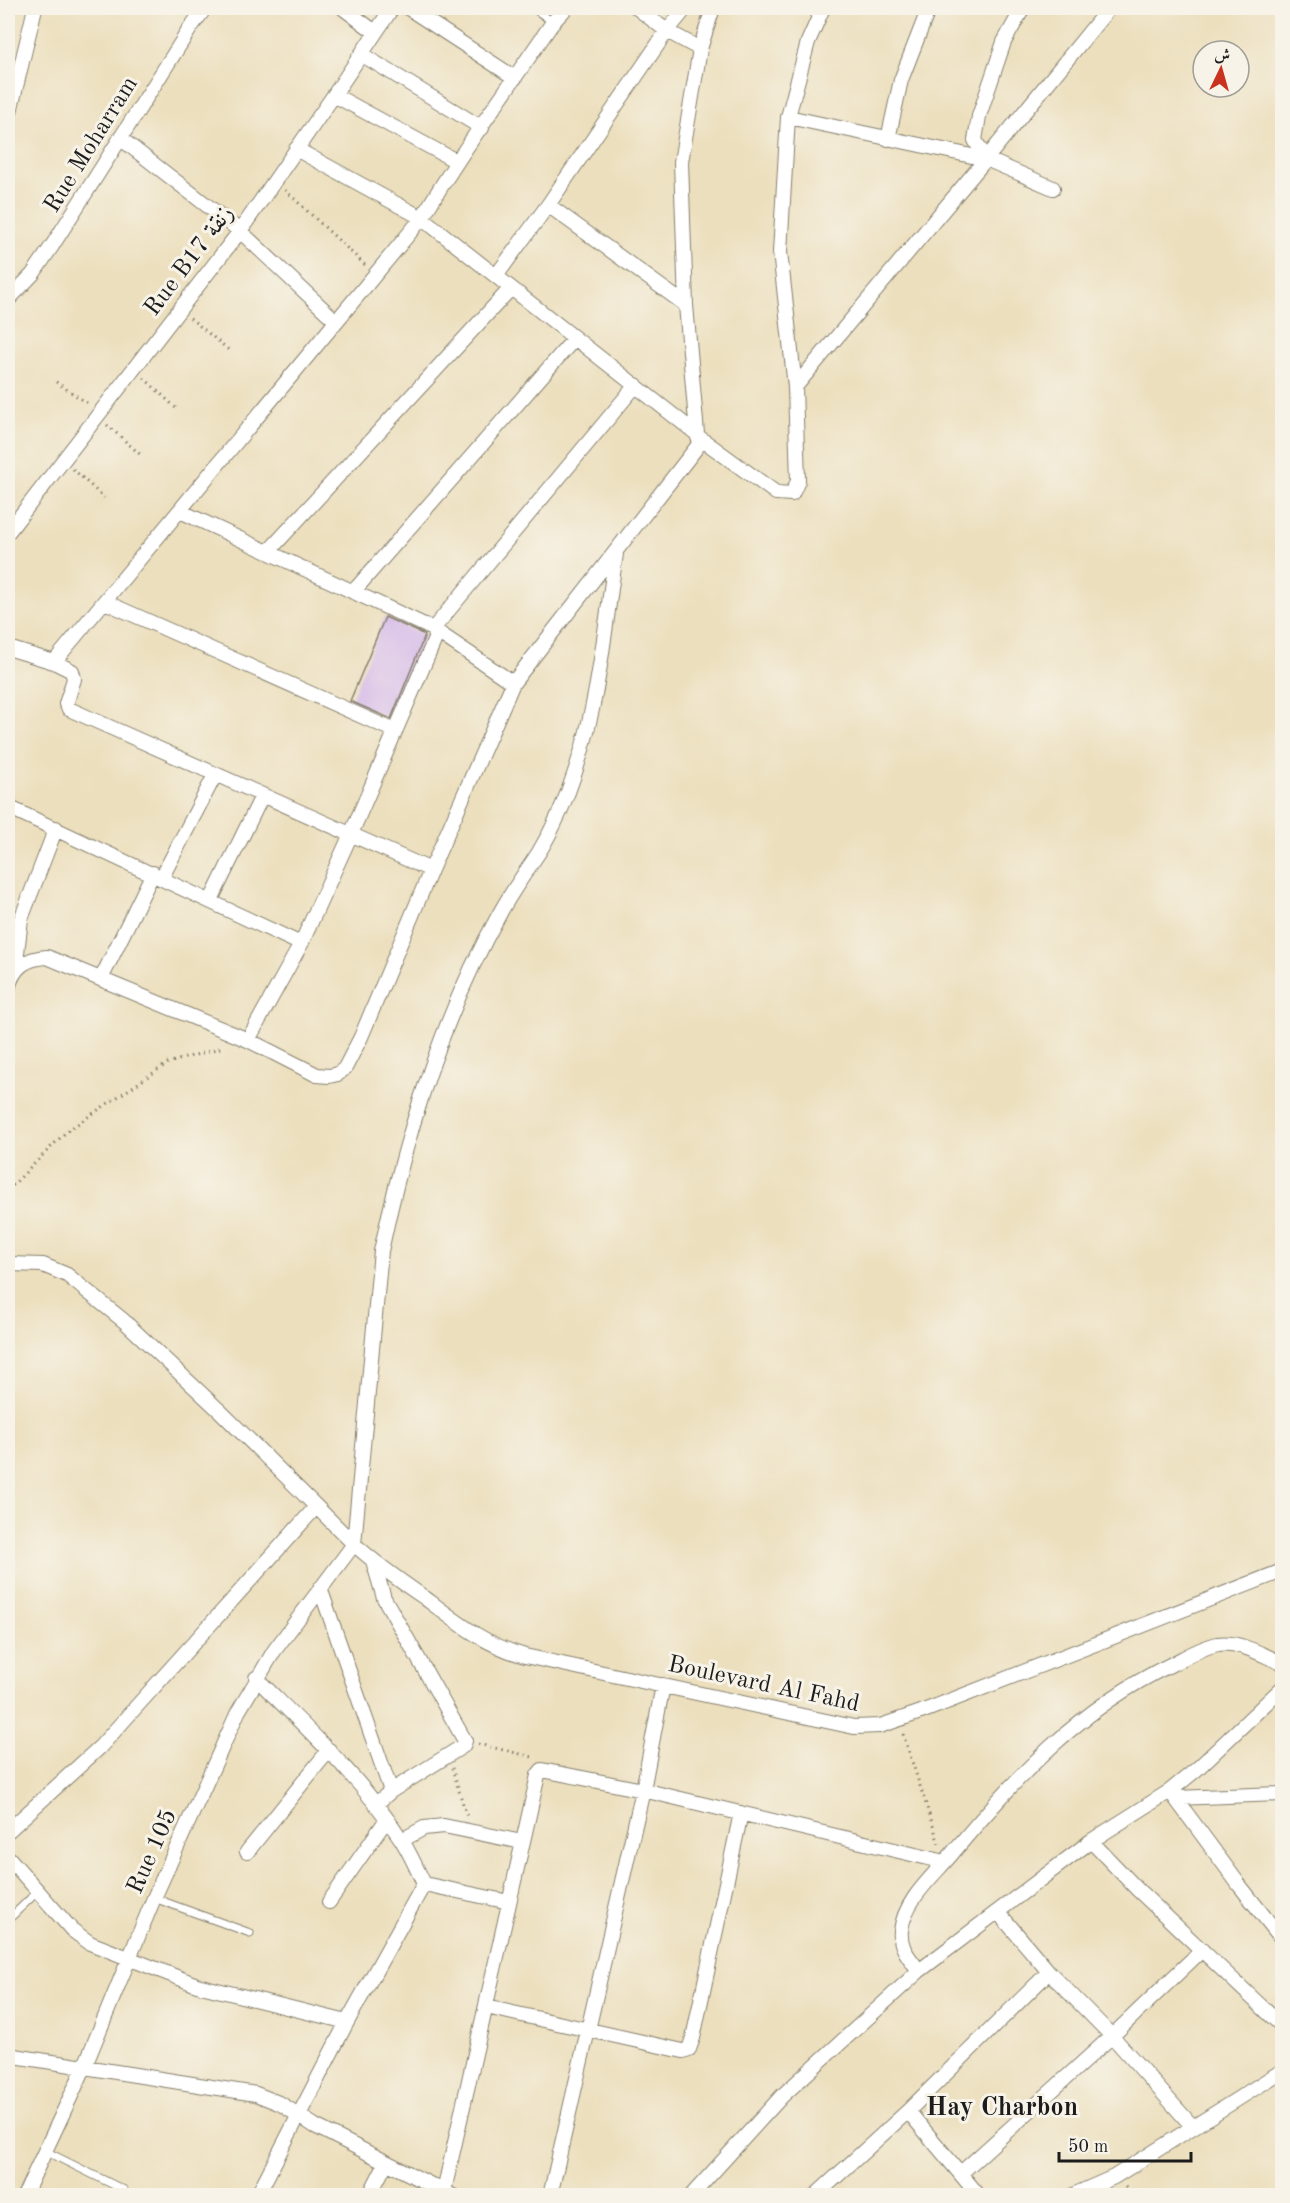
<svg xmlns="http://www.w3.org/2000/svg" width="1290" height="2203" font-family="'Old Standard TT',Amiri,serif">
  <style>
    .building { fill: #d1b3e9 }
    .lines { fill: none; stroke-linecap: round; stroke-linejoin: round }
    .lane-casing { stroke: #847e6c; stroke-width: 9 }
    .street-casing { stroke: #847e6c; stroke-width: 16 }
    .path { stroke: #847e6c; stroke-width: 3; stroke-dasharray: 1.5 4.5; stroke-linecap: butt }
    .lane { stroke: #fff; stroke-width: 7 }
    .street { stroke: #fff; stroke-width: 14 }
    .labels { text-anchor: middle; stroke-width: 6; stroke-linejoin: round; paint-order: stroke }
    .street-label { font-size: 24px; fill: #1c1c1c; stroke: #f7f3e8 }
    .neighbourhood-label { font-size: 26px; font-weight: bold; fill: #1c1c1c; stroke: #f7f3e8 }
  </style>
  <rect width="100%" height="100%" fill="#f7f3e8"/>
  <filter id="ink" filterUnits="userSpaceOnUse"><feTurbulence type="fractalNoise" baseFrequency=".0167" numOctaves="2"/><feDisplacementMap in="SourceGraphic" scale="12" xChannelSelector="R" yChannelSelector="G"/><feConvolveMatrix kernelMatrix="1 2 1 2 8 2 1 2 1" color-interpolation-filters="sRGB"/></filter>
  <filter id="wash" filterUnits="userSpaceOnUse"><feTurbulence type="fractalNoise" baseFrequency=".008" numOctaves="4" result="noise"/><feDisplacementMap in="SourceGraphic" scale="24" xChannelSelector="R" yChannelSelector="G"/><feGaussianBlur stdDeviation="1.35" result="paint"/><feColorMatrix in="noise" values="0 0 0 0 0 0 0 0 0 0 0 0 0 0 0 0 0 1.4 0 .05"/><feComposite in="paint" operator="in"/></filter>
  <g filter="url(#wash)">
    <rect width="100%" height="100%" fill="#ecdfbd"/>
    <g id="blocks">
      <path class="building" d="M385 617 425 635 391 719 350 701Z"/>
    </g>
  </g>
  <g filter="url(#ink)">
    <use href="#blocks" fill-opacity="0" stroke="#847e6c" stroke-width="1.5"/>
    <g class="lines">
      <g class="lane-casing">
        <path id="lane" d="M533 8 553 22
          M154 1898 250 1933
          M8 1920 37 1892
          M45 2151 124 2190"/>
      </g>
      <g class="street-casing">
        <path id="street" d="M343 8 375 32
          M408 8 515 78
          M637 8 667 31 700 49
          M361 54 482 128
          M334 95 456 161
          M788 117 986 159 1053 188
          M8 120 35 8
          M120 138 240 231 336 321
          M888 139 901 80 929 8
          M296 149 422 218 697 434
          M986 159 975 140 979 116 1004 42 1023 8
          M548 205 686 305
          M496 276 548 205 667 31 686 8
          M8 300 33 274 52 246 191 27 205 8
          M795 387 986 159 1109 8
          M700 438 776 493 792 494 798 481 795 387 780 252 788 117 808 42 823 8
          M180 511 433 629 513 683
          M8 532 240 231 334 95 392 8
          M268 552 511 288
          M353 592 575 338
          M105 602 395 731
          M433 629 636 385
          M8 648 54 662 72 671 74 679 66 704 69 709 431 870
          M54 662 422 218C462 150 509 87 553 22L566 8
          M8 807 301 944
          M162 877 215 775
          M211 900 262 796
          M15 970 21 919 56 828
          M101 979 153 873
          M8 989C13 967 26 958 47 957L248 1040 317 1075 329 1076 338 1074 345 1068 361 1037 431 870 513 683 700 443 697 434 686 305 681 162 700 49 713 8
          M248 1040 301 944 351 834 438 632
          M8 1264 43 1265 67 1275 124 1321 221 1412 354 1544C376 1564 400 1581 425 1598 458 1623 485 1645 525 1656L854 1727 880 1726 921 1712 1282 1571
          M354 1544 381 1251C405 1138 443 1014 500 913 511 892 526 872 539 852 555 826 567 797 576 769 599 701 605 625 616 554
          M373 1561 384 1598 465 1741 463 1746 391 1791
          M320 1588 391 1791 376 1804
          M256 1678C307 1729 362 1779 401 1839 410 1853 417 1869 424 1884
          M1170 1791 1240 1886 1282 1939
          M1176 1798 1282 1794
          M8 1831 100 1747 316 1507
          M402 1840 424 1828 444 1826 522 1842
          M1091 1841 1137 1889 1282 2026
          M247 1852 329 1750
          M8 1857 72 1930 90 1943 197 1985 347 2022
          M424 1884 509 1902
          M329 1902 387 1819
          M998 1912 1049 1972 1112 2036 1193 2127
          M919 1971C910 1958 899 1948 901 1931 904 1901 932 1877 950 1856 1016 1777 1078 1709 1172 1664 1186 1657 1202 1647 1218 1644 1240 1641 1262 1655 1282 1663
          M486 2007 683 2051 689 2049 693 2038 741 1813
          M8 2055 256 2094 281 2104 315 2126 453 2196
          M908 2111 979 2196
          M961 2173 1112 2036 1202 1950
          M444 2191 538 1775 542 1770 643 1790 945 1862
          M24 2196 84 2068 154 1898 238 1712 274 1651 354 1544
          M257 2196 347 2022 424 1884
          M369 2196 386 2163
          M550 2196 643 1790 663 1685
          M691 2196 782 2096 919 1971 1091 1841 1170 1791 1197 1769 1282 1688
          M815 2196 908 2111 1049 1972
          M1071 2196 1114 2177 1282 2071"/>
      </g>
      <path class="path" d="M285 190 365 265
        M190 318 230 351
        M144 378 178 410
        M56 382 87 403
        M107 425 142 456
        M73 469 104 498
        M8 1190 67 1131 168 1063 223 1047
        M903 1734 939 1844
        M478 1744 533 1757
        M452 1768 467 1817
        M1125 2187 1134 2196"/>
      <use href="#lane" class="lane"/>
      <use href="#street" class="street"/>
    </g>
  </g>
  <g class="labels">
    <g class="street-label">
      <text transform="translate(90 144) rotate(-58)" y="8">Rue Moharram</text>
      <text transform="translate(188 260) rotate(-53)" y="8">Rue B17 زنقة</text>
      <text transform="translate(764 1683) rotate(12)" y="8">Boulevard Al Fahd</text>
      <text transform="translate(151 1851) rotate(-66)" y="8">Rue 105</text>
    </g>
    <g class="neighbourhood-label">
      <text x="1002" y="2115">Hay Charbon</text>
    </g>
  </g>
  <rect width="1290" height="2203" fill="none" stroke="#f7f3e8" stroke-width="30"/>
  <g transform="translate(1221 69) rotate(5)"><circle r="28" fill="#f7f3e8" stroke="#9f9d96" stroke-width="1.5"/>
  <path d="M0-4.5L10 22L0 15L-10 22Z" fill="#c8321e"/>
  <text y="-9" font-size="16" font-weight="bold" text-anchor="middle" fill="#1c1c1c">ش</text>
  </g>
  <path d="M1059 2152v9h132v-9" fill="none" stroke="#1c1c1c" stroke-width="3"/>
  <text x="1068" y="2152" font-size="18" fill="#1c1c1c" stroke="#f7f3e8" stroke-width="4.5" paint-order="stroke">50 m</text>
</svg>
